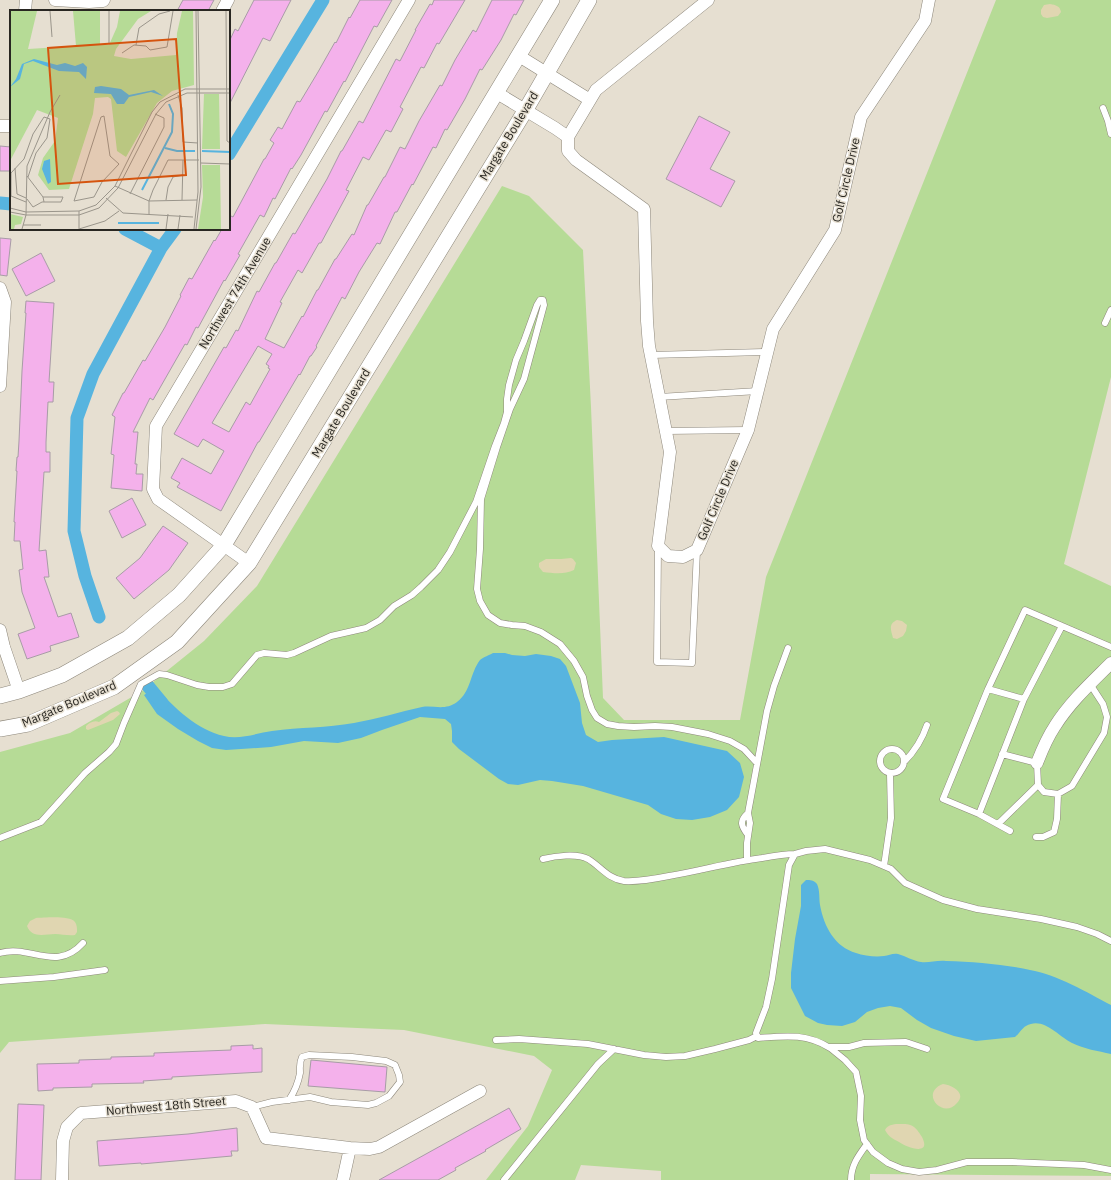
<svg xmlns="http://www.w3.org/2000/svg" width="1111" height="1180" font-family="'IBM Plex Sans',sans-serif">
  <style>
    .green { fill: #b6db96 }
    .sand { fill: #e0d6b1 }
    .water { fill: #57b4df }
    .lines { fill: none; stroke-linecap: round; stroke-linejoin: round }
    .canal { stroke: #57b4df; stroke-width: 13 }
    .building { fill: #f4b1eb; stroke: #a89ca6; fill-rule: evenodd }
    .service-casing { stroke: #8d877b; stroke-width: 7 }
    .minor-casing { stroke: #8d877b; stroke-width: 13 }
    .tertiary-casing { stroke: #8d877b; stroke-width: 16 }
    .service { stroke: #fff; stroke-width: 6 }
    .minor { stroke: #fff; stroke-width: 12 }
    .tertiary { stroke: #fff; stroke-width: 15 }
    .labels { text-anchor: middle; stroke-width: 3; stroke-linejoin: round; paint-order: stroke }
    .street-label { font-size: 12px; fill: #292722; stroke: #e6dfd1 }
    .inset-river { fill: none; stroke: #57b4df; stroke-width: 2 }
    .inset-road { fill: none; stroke: #9a958b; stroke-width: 1 }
    .view { fill: #d5540e; fill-opacity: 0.15; stroke: #d5540e; stroke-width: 2 }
    .inset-edge { fill: none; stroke: #292722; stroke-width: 2 }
  </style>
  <rect width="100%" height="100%" fill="#e6dfd1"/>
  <path class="green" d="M996 0H1111V377L1064 564 1111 586V1176L870 1174V1180H661V1171L581 1165 575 1180H486L528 1126 552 1070 534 1056 404 1030 265 1024 9 1042 0 1053V752L70 733 142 691 204 641 257 586 502 186 529 196 583 250 591 407 603 698 624 720H740L766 577Z"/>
  <path class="sand" d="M1050 4C1056 5 1060 6 1061 12L1058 16 1047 18 1043 17 1041 14V10L1044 5Z
    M571 558 573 559 576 563 574 570C564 575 553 573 543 572L539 567V563L546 559H561Z
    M897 620 902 621 907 625 906 631 903 636 897 639 893 638C891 630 888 624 897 620Z
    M117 711 119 712 120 714 113 720 88 730 86 729V726C89 723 94 720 99 722L111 713Z
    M36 918C44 918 69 915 75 922 77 925 77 928 77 932L75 935C68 936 62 934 55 934 45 934 32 939 27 926L30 921Z
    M943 1084C952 1085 967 1093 957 1103 943 1120 919 1093 943 1084Z
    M896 1124C901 1124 910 1123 914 1127 917 1129 920 1134 922 1137 932 1157 906 1147 899 1142 893 1139 888 1136 885 1130 888 1125 891 1125 896 1124Z"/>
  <path class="water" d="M493 653H505L512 655 525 656 536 654 551 656 560 659 566 666 580 703 582 723 586 735 598 742 612 740 664 737 727 751 740 763 744 777 739 797 727 810 710 817 692 820 676 819 661 814 648 805 583 786 552 781 540 780 518 785 508 784 499 779 459 749 452 742V731L451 724 445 719 420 717 382 730 361 738 338 743 304 741 271 747 226 750 212 748 198 741 178 729 157 714 144 695 156 688C175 708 197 730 224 736 240 740 257 733 272 731 300 727 327 728 354 723 377 719 399 712 422 707 434 705 445 711 457 702 471 692 470 673 480 660 483 657 490 655 493 653Z
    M806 880C810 880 814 880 817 884 820 890 819 899 820 905 824 927 835 947 856 953 864 956 876 957 884 956 889 956 892 953 898 954 906 956 913 961 921 962 929 963 937 960 946 961 974 962 1003 964 1030 970 1056 974 1088 993 1111 1005V1054C1098 1051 1084 1049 1072 1043 1058 1036 1043 1016 1026 1026 1022 1028 1019 1034 1015 1037L976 1041 954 1036 931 1028 917 1020 901 1008 890 1006 878 1008 867 1012 855 1022 842 1026 827 1025 818 1023 805 1016 791 988V973L795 939 801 906V885Z"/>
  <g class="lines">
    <path class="canal" d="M229 154 323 0
      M0 203 11 204
      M125 229 161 248
      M99 617 85 576 74 531 77 418 93 374 161 248 175 229
      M148 686 162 703"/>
  </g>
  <path class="building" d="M183 0H214L208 11H177Z
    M254 0H291L270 41 263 38 229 105V42L235 29 238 31Z
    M360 0H392L377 27 374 26 345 82 344 81 327 112 325 111 301 155 292 169 291 168 275 199 273 198 264 217 260 215 238 254 240 255 225 281 224 280 198 328 196 327 187 345 185 344 153 400 150 398 133 432H138L135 464H137L136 474H143L142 491 111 488 114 455 111 454 115 417 112 415 123 393H124L143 360 145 361 165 327 181 296 180 295 189 278 192 279 214 240 215 241 222 229H229V215L233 217 264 159H265L274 143 270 140 278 127 282 129 297 101 300 102 318 72 335 42 336 43 349 17 350 18Z
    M434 0H465L439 44 437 43 424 68 421 67 400 107 403 109 391 132 386 130 369 160 363 157 346 190 349 191 321 243H319L302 273 298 270 280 302 282 303 265 339 284 348 302 316 303 317 317 290H318L335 259H336L352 234 354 235 367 205H368L384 177H385L400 147 405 149 419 121 440 85 442 86 455 60 473 30 476 32 492 0H524L516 15 514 14 501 40 482 70 480 69 465 99 447 130 445 129 436 148 433 147 413 185 412 184 397 212H395L380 244 377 243 359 272 345 299 342 297 316 346 317 347 311 356H310L300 375 299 374 259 442H258L221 511 177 487 180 483 171 478 182 458 211 474 224 451 203 439 198 447 174 434 224 347 226 348 236 330 238 331 257 291 259 292 275 263H276L293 233 295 234 327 179 341 151H342L359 121 363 123 396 59 400 61 416 30H415L430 4 432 5ZM258 346 272 354 266 364 269 366 268 368 270 369 250 405 246 402 229 432 212 423Z
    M699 116 730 132 710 169 735 181 721 207 666 179Z
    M0 146 11 147V171H0Z
    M0 238 11 239 7 276 0 275Z
    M41 253 55 281 26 296 12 269Z
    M26 301 54 303 49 382H54L53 402H48L46 442V452H50V472H44L39 551 46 550 49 577H44L58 617 71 613 79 637 50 646 51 651 27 659 18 634 35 628 22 592 19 570 23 569 20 541H14L15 522H14L17 471H16L17 457H18L19 441 22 371 26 313H25Z
    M132 498 146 525 122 538 109 511Z
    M163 526 188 543 169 570 134 599 116 578 140 558Z
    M253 1045V1049L262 1048V1072L172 1077V1079L143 1081 144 1083 92 1084V1087L53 1088V1090L38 1091 37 1064 79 1063V1060L111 1059V1057L154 1056V1053L231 1050V1046Z
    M311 1060 387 1067 385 1092 308 1086Z
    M18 1104 44 1105 41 1180H15Z
    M509 1108 521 1129 485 1150 486 1151 455 1168 456 1170 438 1180H379Z
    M237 1128 238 1151H231L232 1156 141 1164V1163L99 1166 97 1141 188 1134Z"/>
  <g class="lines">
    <g class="service-casing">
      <path id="service" d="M1103 108 1108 121 1111 134
        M1105 323 1111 310
        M651 355 767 352
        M659 397 758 391
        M666 431 748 430
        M658 547 657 662 692 663 697 550
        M1062 626 1024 699 979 814 943 799 988 689 1025 610 1111 647
        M988 689 1024 699
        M880 761a12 12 0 1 1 24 0a12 12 0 1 1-24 0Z
        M1002 754 1037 763 1038 785 1044 792 1058 794 1072 786 1104 733 1107 717 1103 704 1090 684
        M904 762C915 751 922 740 927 725
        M979 814 1010 831
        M998 824 1038 785
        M748 835C741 826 739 821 748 813
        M1036 837H1043L1054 832 1057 819 1058 794
        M0 838 41 822 85 773 109 752 116 744 124 723 141 684 159 674 167 675 197 685 209 687H223L232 684 257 655 264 653 287 655 294 653 331 636 366 628 380 620 394 606 412 595 421 587 438 570 450 552 476 502 495 446 504 423 507 412V399L509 385 516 360 524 341 537 305 540 300H543L544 305 524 379 510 409 497 447 481 499 480 549 477 589 480 601 488 615 500 623 512 625 525 626 541 632 560 644 574 661 583 677 587 696 592 710 597 718 607 724 618 726 634 727 655 726 672 727 708 734 730 741 744 749 757 763
        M543 859C555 856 577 853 588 859 600 866 608 879 624 881 639 882 654 879 669 876 700 871 730 862 762 858 773 856 784 854 795 854
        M747 860V843L750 823 748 813 767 711 774 686 788 648
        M884 866 891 818 890 774
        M0 953C30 944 56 973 83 943
        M0 981 54 977 105 970
        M496 1040 519 1039 588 1044 644 1055 666 1057 685 1056 715 1049 749 1040 757 1036
        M830 1048C806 1033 785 1036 758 1038L756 1033 766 1007 772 979 789 865 795 854 806 851 825 849 870 860 891 869 905 883 943 900 977 909 1041 919 1077 927 1097 934 1111 941
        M927 1049 906 1042 864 1043 849 1047H829L845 1060 856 1072 861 1096 860 1120 864 1140 873 1152 888 1163 902 1169 919 1172 937 1170 967 1162H1012L1084 1165 1111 1170
        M252 1107 272 1102 310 1097 331 1102 368 1105 376 1103 389 1096 400 1082 399 1075 395 1065 386 1061 352 1057 309 1055 302 1057C299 1063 300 1067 300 1073 298 1084 295 1091 289 1100
        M504 1180 598 1064 614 1049
        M851 1180C851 1165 859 1155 867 1144"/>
    </g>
    <g class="minor-casing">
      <path id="minor" d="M55 0 89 2 103 1 104 0
        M708 0 596 90 568 137V151L576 160 644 209 647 321 649 346 670 452 658 546 668 556 683 557 697 550 748 430 773 329 835 230 861 117 925 21 929 0
        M25 11 26 0
        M222 11 228 0
        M519 56 590 100
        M497 93 555 128 568 137
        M0 126H11
        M0 288 5 302 0 386
        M249 563 158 499 153 489 156 426 409 0
        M0 630 4 647 19 691
        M1037 763C1042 750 1047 738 1055 726 1070 702 1091 683 1111 663
        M62 1180 63 1141 67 1127 81 1113 236 1101 252 1107 266 1138 350 1148 370 1149 379 1147 480 1091
        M343 1180 350 1148"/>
    </g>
    <g class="tertiary-casing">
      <path id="tertiary" d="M0 696 19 691 62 675 128 638 179 595 224 545 552 0
        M0 729 28 724 114 687 177 642 249 563 525 111 589 0"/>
    </g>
    <use href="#service" class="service"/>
    <use href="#minor" class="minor"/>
    <use href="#tertiary" class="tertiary"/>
  </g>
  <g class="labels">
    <g class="street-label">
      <text transform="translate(509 136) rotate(-59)" y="4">Margate Boulevard</text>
      <text transform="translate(846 180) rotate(-77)" y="4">Golf Circle Drive</text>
      <text transform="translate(235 293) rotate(-59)" y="4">Northwest 74th Avenue</text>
      <text transform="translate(341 413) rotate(-59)" y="4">Margate Boulevard</text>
      <text transform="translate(718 500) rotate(-67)" y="4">Golf Circle Drive</text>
      <text transform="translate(69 704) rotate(-23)" y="4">Margate Boulevard</text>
      <text transform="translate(166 1106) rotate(-5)" y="4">Northwest 18th Street</text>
    </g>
  </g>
  <g transform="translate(10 10)">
    <rect width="220" height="220" fill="#e6dfd1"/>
    <path d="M0 1H27L18 39 66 36 63 1H90V35H99L107 17 110 1H141L128 9 106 39 104 46 121 49 166 45 167 23 172 1H183L184 75 162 81 147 93 116 147 107 141 101 89 98 87 85 88 83 104 59 179 39 180 28 165 33 148 45 131 48 108 27 100 0 151ZM194 84H209L210 139H192ZM192 155H210L211 219H188L193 187ZM0 204 13 207 11 214 5 215 4 219H0Z" fill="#b6db96"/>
    <path d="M24 49 47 55 55 53 65 56 73 53 77 57 76 69 69 62 49 61 23 51 14 54 10 69 0 77 6 69 12 54ZM91 76 111 79 119 85 144 80 153 86 141 82 119 87 114 94H107L101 84 84 83 85 77ZM40 149 41 172 38 174 32 159 34 151Z" fill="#57b4df"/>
    <path class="inset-river" d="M155 138 167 141H185M192 141 220 142M132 180 162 122 163 104 159 94M108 213H149"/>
    <path class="inset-road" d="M40 1 42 27M99 1V33M216 1 217 131 220 133M126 35 129 18 149 4 160 1M112 43 124 35 136 36 140 40 157 37 163 1M168 85 172 98 173 132 188 133M94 106 100 146 109 154 92 172 84 187 64 191 91 107ZM191 153 220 154M5 158 7 184 16 188M17 166 33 187 34 192M105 176 139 191 187 190M120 184 154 117V108L145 104M96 188 113 203 183 207M17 189 23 197 32 192H51L53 187H33M156 190 158 177 163 167 173 165M172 190 173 150M16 192 1 186V163L14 149 23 124 34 107 40 109 37 128 26 143 18 167M0 198 16 202 69 201 86 195 105 176 142 102 150 92 175 79H220M0 202 16 205H69L89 198 108 178 146 104 156 92 177 83H220M139 204V191L143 180 158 150H189M13 215H31M12 219 16 205 17 156 40 102 50 85M69 219 95 211 109 201M69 219V201M156 219 158 204M168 219 170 205M184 219 188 182 186 1M186 219 191 177 188 1"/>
    <path class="view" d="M166 29 176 165 48 174 38 38Z"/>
    <rect width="220" height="220" class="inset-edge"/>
  </g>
</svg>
